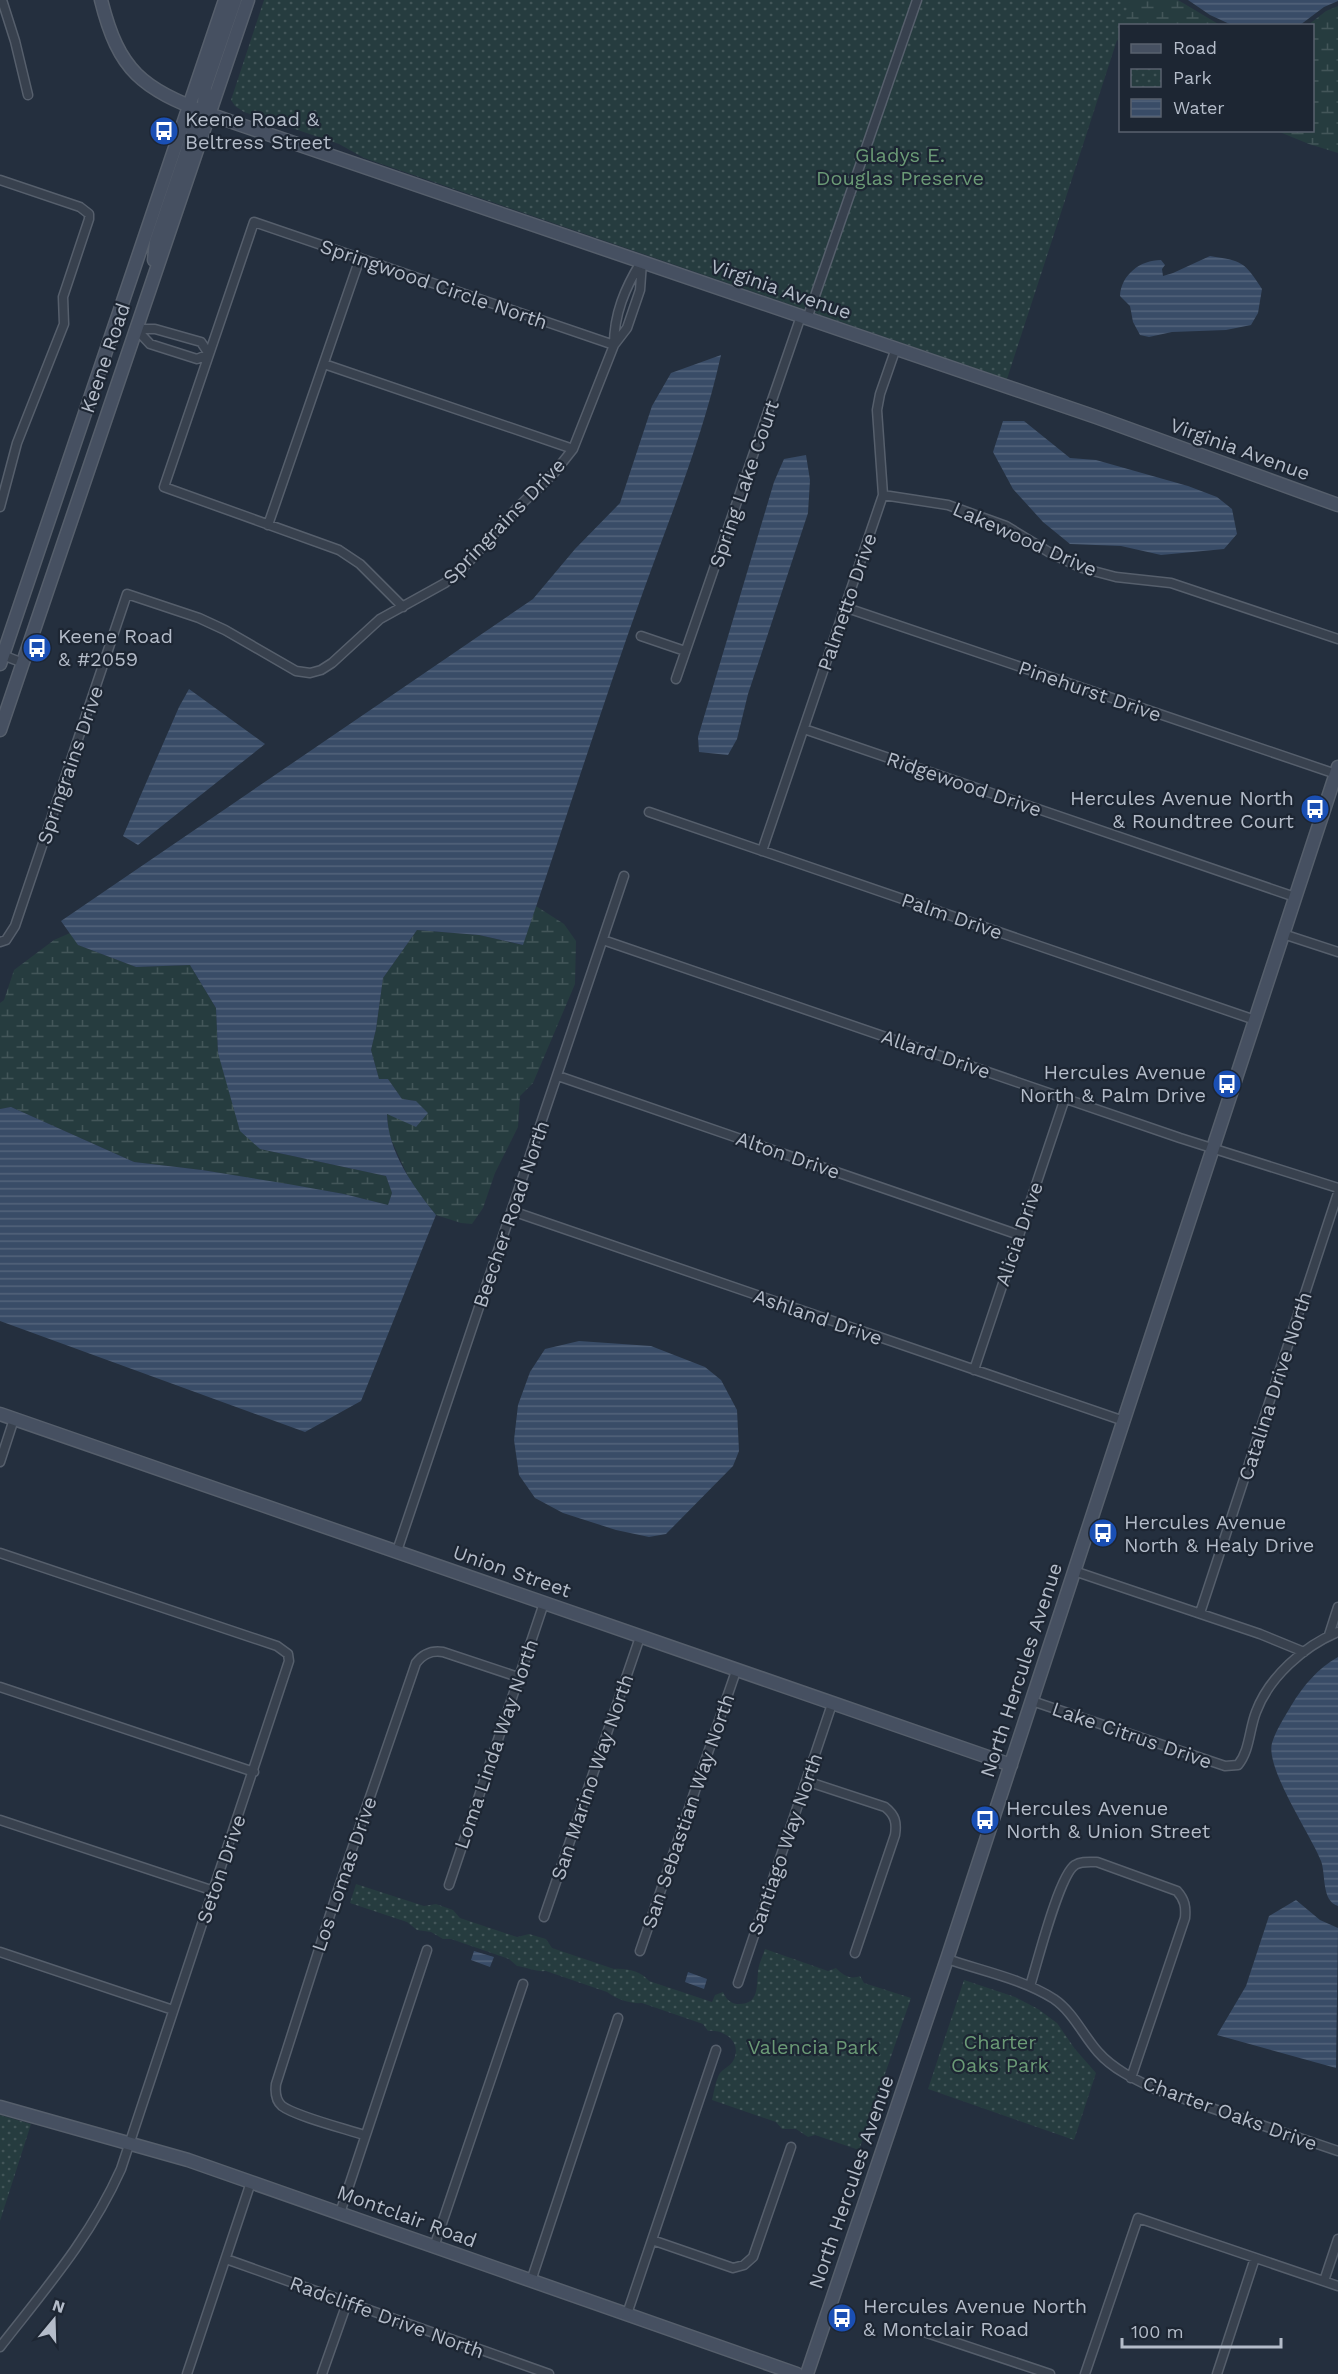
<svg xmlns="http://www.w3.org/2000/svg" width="1338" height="2374" font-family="'Work Sans',sans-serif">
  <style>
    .wetland { fill: url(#wetland-marsh) }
    .park { fill: url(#park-dots) }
    .water { fill: url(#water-rules) }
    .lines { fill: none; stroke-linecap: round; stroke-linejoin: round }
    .street-casing { stroke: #565f6c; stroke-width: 11 }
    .secondary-casing { stroke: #565f6c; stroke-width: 15 }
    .street { stroke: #38414e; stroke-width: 8 }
    .secondary { stroke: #465061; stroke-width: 12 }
    .labels { text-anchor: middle; stroke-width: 4.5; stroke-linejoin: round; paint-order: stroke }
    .poi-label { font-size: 20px; fill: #b4bcc9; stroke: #1d2633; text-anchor: start }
    .park-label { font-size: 20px; fill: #6b9a76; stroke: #1d2633 }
    .street-label { font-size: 20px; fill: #b4bcc9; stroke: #1d2633 }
  </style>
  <defs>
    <pattern id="wetland-marsh" width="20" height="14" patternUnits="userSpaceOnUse" patternTransform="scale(1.5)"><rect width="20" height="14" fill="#263c3f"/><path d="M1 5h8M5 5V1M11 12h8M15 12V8" fill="none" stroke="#435659"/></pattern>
    <pattern id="park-dots" width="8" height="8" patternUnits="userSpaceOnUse" patternTransform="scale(1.5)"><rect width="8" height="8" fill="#263c3f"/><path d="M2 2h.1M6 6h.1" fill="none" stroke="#435659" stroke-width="1.8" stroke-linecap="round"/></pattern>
    <pattern id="water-rules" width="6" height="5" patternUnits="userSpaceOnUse" patternTransform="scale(1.5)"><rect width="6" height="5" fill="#394c67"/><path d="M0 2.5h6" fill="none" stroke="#53647b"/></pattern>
  </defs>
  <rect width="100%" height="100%" fill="#242f3e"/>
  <path class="wetland" d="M1113 0H1178L1220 25 1120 26V44L1116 38Z
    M1338 6V153L1309 144 1277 131 1312 130V26L1308 25 1326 11Z
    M536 906 564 924 576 941 575 984 533 1083 520 1096 518 1127 495 1173 483 1208 472 1224 461 1223 436 1215 412 1185 389 1135 387 1113 416 1101 402 1099 388 1079H379L371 1050 376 1029 383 978 417 930 479 935 522 945Z
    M70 933 78 945 136 967 190 965 216 1008 218 1053 260 1149 386 1176 392 1193 388 1205 344 1194 202 1170 134 1162 11 1107 0 1109V1003L4 1000 14 970 54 940Z"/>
  <path class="park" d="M264 0H1130L1007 379 364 158 339 144 244 112 235 106 231 100Z
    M356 1884 424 1906 436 1904 453 1910 460 1918 517 1937 529 1934 546 1939 552 1948 614 1969C626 1968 641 1971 649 1981L712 2002 715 1995 723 1992C726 1998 729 2003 737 2004 760 2005 756 1986 758 1973 758 1965 763 1956 765 1949L828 1971 836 1968C843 1975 850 1980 860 1976L864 1983 911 1998 859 2150 815 2135 808 2137 796 2129H782L776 2122 712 2100C714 2092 716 2079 720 2073 724 2068 731 2066 734 2059 742 2041 723 2029 708 2031L703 2024 642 2003C630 2004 616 1999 607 1992L546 1971C535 1972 527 1967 517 1966L509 1959 451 1939H443L431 1932 417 1930 407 1922 350 1903Z
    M964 1980 1015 1997 1038 2009 1057 2023 1075 2049 1096 2073 1074 2140 928 2089Z
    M0 2115 31 2124 0 2221Z"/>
  <path class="water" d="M1188 0H1338V1L1324 7 1300 25 1234 26 1210 15Z
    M1210 256C1242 261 1244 261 1262 289L1258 313 1251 325 1226 330 1172 332 1149 337 1140 335 1133 322 1130 306 1120 296C1121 275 1140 260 1161 260L1165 265 1162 269 1163 276 1173 273Z
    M721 355C703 437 671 514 643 592 601 709 563 828 523 945L479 935 417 930 383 978 376 1029 371 1050 379 1079H388L402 1099 416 1101 428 1113 416 1127 387 1114C388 1152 413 1186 436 1215L361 1401 305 1432 0 1321V1109L11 1107 134 1162 202 1170 288 1184 344 1194 388 1205 392 1193 386 1176 260 1149 240 1131 218 1053 216 1008 190 965 136 967 78 945 61 921 533 599 575 549 620 503 652 406 671 373Z
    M1003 421H1024L1070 458 1096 460 1188 486 1217 497 1232 509 1237 534 1224 549 1161 555 1121 546 1070 544 1043 522 1013 489 993 452Z
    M806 455 810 480 808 513 748 694 737 739 728 755 699 752 698 737 774 482 784 459Z
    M189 689 265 744 138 845 123 836 179 707Z
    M579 1341 651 1346 705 1367 721 1380 737 1410 739 1451 733 1466 666 1534 649 1537 616 1530 563 1513 535 1498 519 1475 514 1440 518 1405 530 1372 545 1349Z
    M1338 1657V1906C1321 1901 1326 1874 1321 1861 1311 1835 1265 1768 1272 1743 1276 1730 1284 1718 1291 1706 1303 1686 1318 1668 1338 1657Z
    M1296 1900 1320 1920 1338 1928 1336 2068 1217 2035 1246 1986 1269 1916Z
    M474 1951 494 1957 490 1967 471 1960Z
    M688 1972 707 1979 704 1989 685 1982Z"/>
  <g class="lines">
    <g class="street-casing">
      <path id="street" d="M2 0 15 41 28 95
        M0 180 80 207 89 214V219L63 297 64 324 17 443 0 507
        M807 319 917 0
        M136 329H155L201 342 209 354 197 359 150 344Z
        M614 345C614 314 625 288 641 262
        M324 364 573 449
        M883 495 948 505 1006 526 1052 554 1082 568 1116 577 1171 583 1338 639
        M268 525 360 258
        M403 607 360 564 339 550 164 487 254 222 614 345
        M844 607 1336 774
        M641 636 685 651
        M0 654 23 663
        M676 679 801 316
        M804 729 1295 897
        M649 812 1255 1020
        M762 851 883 495 877 410 880 394 896 348
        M1283 934 1338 952
        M603 940 1180 1138 1338 1188
        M0 942 6 940 15 926 127 594 199 618 225 630 296 671 310 673 321 670 332 663 380 619 445 583 464 567 517 508 554 473 573 449 614 345 627 328 640 290 642 262
        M558 1076 1019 1235
        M512 1211 1124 1421
        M974 1370 1065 1098
        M0 1462 14 1419
        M397 1551 624 876
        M0 1553 277 1646 288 1654 289 1661 121 2169C90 2238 46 2288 0 2347
        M1074 1571 1260 1634 1304 1652
        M1200 1613 1338 1193
        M1329 1635 1338 1607
        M0 1687 254 1772
        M1032 1701 1225 1766 1238 1765C1250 1750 1249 1730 1256 1712 1269 1677 1304 1646 1338 1632
        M806 1781 885 1807C895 1815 897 1822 895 1835L855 1953
        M0 1820 214 1891
        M449 1885 544 1603
        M544 1917 640 1637
        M640 1951 736 1671
        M0 1952 173 2010
        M947 1959C982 1971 1023 1979 1054 1999 1073 2012 1083 2035 1098 2052 1113 2069 1134 2079 1155 2089L1338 2151
        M738 1983 832 1704
        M1030 1986C1037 1964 1059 1875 1075 1865 1081 1861 1089 1862 1097 1862L1177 1891C1185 1900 1186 1907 1185 1918L1131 2078
        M364 2135C346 2129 295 2116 282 2106 275 2100 275 2092 276 2084L337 1893 416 1663C423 1654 431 1650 443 1652L518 1677
        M340 2213 427 1950
        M652 2240 733 2268 744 2265 753 2257 791 2147
        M434 2247 523 1984
        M226 2259 549 2374
        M531 2281 618 2018
        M1324 2281 1338 2239
        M627 2314 716 2050
        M924 2332 1050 2374
        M187 2374 251 2182
        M322 2374 347 2303
        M1085 2374 1138 2218 1338 2286
        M1217 2374 1255 2258"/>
    </g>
    <g class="secondary-casing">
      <path id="secondary" d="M101 0C119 72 142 88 209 114L1096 417 1338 505
        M209 114 204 105 205 87 235 0
        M154 260 156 242 193 133 194 116 189 107
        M0 664 225 0
        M0 730 248 0
        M0 1414 1011 1765
        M0 2107 188 2160 797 2374
        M807 2374 947 1959 1338 767"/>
    </g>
    <use href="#street" class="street"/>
    <use href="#secondary" class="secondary"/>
  </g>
  <defs>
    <g id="bus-disc" transform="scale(1.5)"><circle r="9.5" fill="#1a4fb4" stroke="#1d2633"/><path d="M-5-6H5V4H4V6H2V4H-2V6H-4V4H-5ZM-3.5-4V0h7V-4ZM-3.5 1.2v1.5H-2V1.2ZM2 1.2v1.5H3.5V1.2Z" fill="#fff"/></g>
  </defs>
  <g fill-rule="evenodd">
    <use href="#bus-disc" x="164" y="131"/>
    <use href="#bus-disc" x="37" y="648"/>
    <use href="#bus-disc" x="1315" y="809"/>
    <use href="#bus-disc" x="1227" y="1084"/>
    <use href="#bus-disc" x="1103" y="1533"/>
    <use href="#bus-disc" x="985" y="1820"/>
    <use href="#bus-disc" x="842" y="2318"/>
  </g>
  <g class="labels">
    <g class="poi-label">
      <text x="185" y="126">Keene Road &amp;<tspan x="185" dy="23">Beltress Street</tspan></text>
      <text x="58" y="643">Keene Road<tspan x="58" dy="23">&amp; #2059</tspan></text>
      <text x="1294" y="805" text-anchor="end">Hercules Avenue North<tspan x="1294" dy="23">&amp; Roundtree Court</tspan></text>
      <text x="1206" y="1079" text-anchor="end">Hercules Avenue<tspan x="1206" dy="23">North &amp; Palm Drive</tspan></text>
      <text x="1124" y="1529">Hercules Avenue<tspan x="1124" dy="23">North &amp; Healy Drive</tspan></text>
      <text x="1006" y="1815">Hercules Avenue<tspan x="1006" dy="23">North &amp; Union Street</tspan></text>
      <text x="863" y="2313">Hercules Avenue North<tspan x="863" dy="23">&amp; Montclair Road</tspan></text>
    </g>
    <g class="park-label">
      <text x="900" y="162">Gladys E.<tspan x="900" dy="23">Douglas Preserve</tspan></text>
      <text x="1000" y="2049">Charter<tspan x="1000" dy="23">Oaks Park</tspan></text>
      <text x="813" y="2054">Valencia Park</text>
    </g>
    <g class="street-label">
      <text transform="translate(434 284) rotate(19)" y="7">Springwood Circle North</text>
      <text transform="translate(781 289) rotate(19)" y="7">Virginia Avenue</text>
      <text transform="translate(105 358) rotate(-71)" y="7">Keene Road</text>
      <text transform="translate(1240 449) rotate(20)" y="7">Virginia Avenue</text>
      <text transform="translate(744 484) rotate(-71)" y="7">Spring Lake Court</text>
      <text transform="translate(504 521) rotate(-46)" y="7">Springrains Drive</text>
      <text transform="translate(1025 539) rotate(24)" y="7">Lakewood Drive</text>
      <text transform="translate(847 602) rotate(-71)" y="7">Palmetto Drive</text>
      <text transform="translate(1090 691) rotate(19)" y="7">Pinehurst Drive</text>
      <text transform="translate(70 765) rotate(-71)" y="7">Springrains Drive</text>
      <text transform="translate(964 784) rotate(19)" y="7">Ridgewood Drive</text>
      <text transform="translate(952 916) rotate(19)" y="7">Palm Drive</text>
      <text transform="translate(936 1054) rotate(19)" y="7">Allard Drive</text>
      <text transform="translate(788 1155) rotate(19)" y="7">Alton Drive</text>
      <text transform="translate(511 1214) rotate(-71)" y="7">Beecher Road North</text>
      <text transform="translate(1019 1234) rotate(-71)" y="7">Alicia Drive</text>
      <text transform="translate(818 1317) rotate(19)" y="7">Ashland Drive</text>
      <text transform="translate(1275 1386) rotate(-72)" y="7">Catalina Drive North</text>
      <text transform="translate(512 1571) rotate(19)" y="7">Union Street</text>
      <text transform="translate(1021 1670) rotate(-72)" y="7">North Hercules Avenue</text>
      <text transform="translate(1132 1735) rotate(19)" y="7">Lake Citrus Drive</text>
      <text transform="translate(496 1744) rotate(-71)" y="7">Loma Linda Way North</text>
      <text transform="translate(592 1777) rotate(-71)" y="7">San Marino Way North</text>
      <text transform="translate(688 1811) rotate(-71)" y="7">San Sebastian Way North</text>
      <text transform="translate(785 1844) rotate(-71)" y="7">Santiago Way North</text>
      <text transform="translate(221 1869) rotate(-71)" y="7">Seton Drive</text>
      <text transform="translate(344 1874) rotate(-71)" y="7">Los Lomas Drive</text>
      <text transform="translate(1230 2113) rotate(20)" y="7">Charter Oaks Drive</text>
      <text transform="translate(851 2182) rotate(-71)" y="7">North Hercules Avenue</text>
      <text transform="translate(407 2216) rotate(20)" y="7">Montclair Road</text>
      <text transform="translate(387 2317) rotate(20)" y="7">Radcliffe Drive North</text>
    </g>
  </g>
  <rect x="1119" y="24" width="195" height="108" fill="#1d2633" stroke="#59626f" stroke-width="1.5"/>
  <rect x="1131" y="44" width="30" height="9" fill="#465061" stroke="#59626f" stroke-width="1.5"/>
  <text x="1173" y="54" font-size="18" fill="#b4bcc9">Road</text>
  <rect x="1131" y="69" width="30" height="18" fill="url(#park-dots)" stroke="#59626f" stroke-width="1.5"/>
  <text x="1173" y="84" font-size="18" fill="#b4bcc9">Park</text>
  <rect x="1131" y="99" width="30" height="18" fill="url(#water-rules)" stroke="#59626f" stroke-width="1.5"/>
  <text x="1173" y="114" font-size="18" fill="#b4bcc9">Water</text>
  <g transform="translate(54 2320) rotate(19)" stroke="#1d2633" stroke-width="4.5" paint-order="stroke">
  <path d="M0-4.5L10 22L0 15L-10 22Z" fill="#b4bcc9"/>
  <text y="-9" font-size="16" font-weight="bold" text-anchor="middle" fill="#b4bcc9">N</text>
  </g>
  <path d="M1122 2338v9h159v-9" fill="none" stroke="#b4bcc9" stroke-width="3"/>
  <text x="1131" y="2338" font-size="18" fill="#b4bcc9" stroke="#1d2633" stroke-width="4.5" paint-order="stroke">100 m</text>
</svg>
